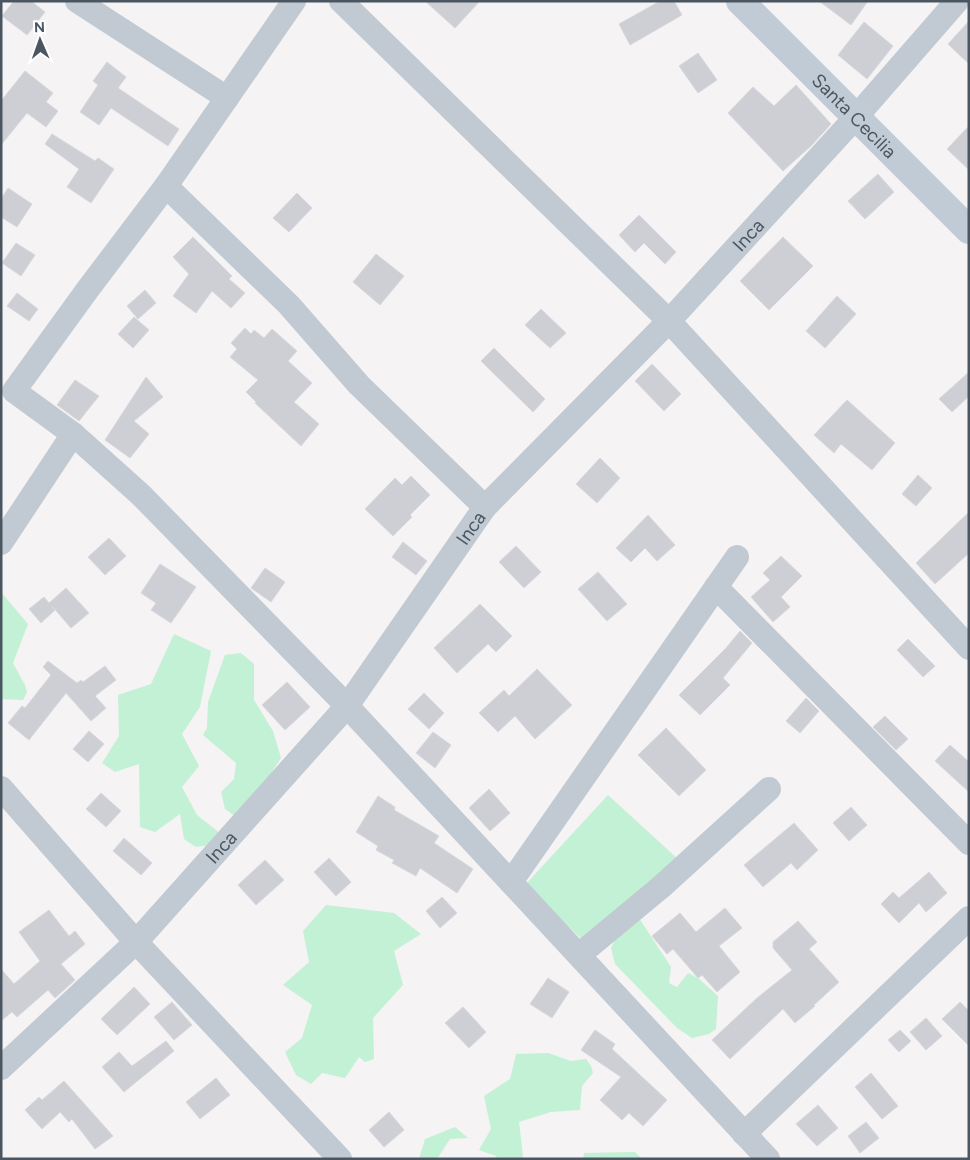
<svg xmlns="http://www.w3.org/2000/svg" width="970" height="1160" font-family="Figtree,sans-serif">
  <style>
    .green { fill: #c3f1d5 }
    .building { fill: #cdcfd5; stroke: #d7d9de }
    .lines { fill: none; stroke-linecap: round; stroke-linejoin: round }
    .street { stroke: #c1cad2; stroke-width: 24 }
    .secondary { stroke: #c1cbd6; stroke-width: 28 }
    .labels { text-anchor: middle; stroke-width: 5; stroke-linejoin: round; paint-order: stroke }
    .street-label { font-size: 19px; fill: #4a5661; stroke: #fff }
  </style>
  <rect width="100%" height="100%" fill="#f5f3f3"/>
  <path class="green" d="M1 592 28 624 13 663 25 685 27 692 23 700 1 699Z
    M174 634 211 651 200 707 182 734 199 766 182 787 197 815 226 838 220 844 196 847 184 839 180 814 155 832 140 827 139 764 115 772 102 763 119 736 118 695 151 684Z
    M241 653 254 664V700L273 731 281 758 268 778 238 818 225 809 221 792 234 779 236 763 203 735 207 728 208 702 225 655Z
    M608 795 679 860 595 951 524 886Z
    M326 905 394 913 421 934 394 951 403 985 373 1018 374 1059 365 1062 359 1057 345 1078 322 1073 311 1084 296 1075 285 1052 302 1038 312 1005 283 985 309 962 303 931Z
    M639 918 671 967 669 983 677 987 688 973 698 978 718 996 716 1029 709 1034 692 1038 677 1028 615 964 611 948 618 933Z
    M548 1053 571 1061 586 1059 591 1066 593 1073 582 1086 580 1110 551 1112 519 1122 523 1156 522 1159H497L496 1156 479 1150 491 1129 484 1096 510 1079 516 1054Z
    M455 1127 468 1138 450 1139 437 1159H419L425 1139Z
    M635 1152 642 1159H583L584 1153Z"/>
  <path class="building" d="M14 1H31L45 12 27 35 2 16Z
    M425 1H480L455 28Z
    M660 1H674L682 15 630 45 619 24Z
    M819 1H868L851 25Z
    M969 21V64L948 44Z
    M864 22 893 46 867 79 838 55Z
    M698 53 717 80 698 93 679 66Z
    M107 62 126 77 118 88 179 129 168 146 111 108 99 125 80 112 98 85 93 81Z
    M25 71 53 93 46 102 58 111 46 127 27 113 1 145V101Z
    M796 85 831 124 811 146 783 171 728 113 753 87 774 106Z
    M969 126V170L947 149Z
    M52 134 95 161 98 158 114 169 91 203 67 187 79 169 45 144Z
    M878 174 894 192 865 219 848 201Z
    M8 188 32 204 17 227 1 217V199Z
    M297 193 312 208 289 232 273 218Z
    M639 215 676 252 665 264 644 243 635 252 619 235Z
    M193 237 232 276 229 279 245 293 231 308 212 291 196 313 173 296 189 274 173 257Z
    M783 237 813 266 769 310 740 281Z
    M16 243 35 255 21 276 2 263Z
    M376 254 404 276 380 305 353 282Z
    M145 290 156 303 138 319 127 306Z
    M17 293 38 309 29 321 7 306Z
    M837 296 856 314 825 348 806 331Z
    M541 309 566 333 550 348 525 325Z
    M134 317 149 330 133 348 118 334Z
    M245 328 251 334 254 330 264 338 272 329 297 351 288 361 312 383 294 402 319 424 301 446 255 403 256 402 246 392 258 380 230 357 237 349 231 343Z
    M494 348 545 399 533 412 481 361Z
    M652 364 681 394 664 411 635 381Z
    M969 372V396L952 412 939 399Z
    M146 377 163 397 134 421 149 434 130 458 105 440Z
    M75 380 99 396 79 421 57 405Z
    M847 400 895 443 872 470 841 444 834 453 814 435Z
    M600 458 620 478 597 503 576 484Z
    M918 475 932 488 916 506 902 494Z
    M411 476 430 495 410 515 412 517 393 536 365 509 395 478 402 485Z
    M969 512V553L935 584 916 563Z
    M648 515 675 545 657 561 645 548 631 562 616 548Z
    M109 538 126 556 105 575 88 557Z
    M403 542 427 561 416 575 392 557Z
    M516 546 541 572 524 588 499 562Z
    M781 556 802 576 781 597 790 607 773 622 751 597 770 580 763 573Z
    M160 564 196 587 171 623 151 610 156 603 141 593Z
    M265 568 285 582 271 602 251 588Z
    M598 572 627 604 607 621 578 589Z
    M66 588 89 613 71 628 52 606 55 610 41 623 29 609 44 597 49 603Z
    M480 604 512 636 496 652 488 644 457 673 434 648Z
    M740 631 752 643 723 678 730 685 700 715 679 695 726 648Z
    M908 639 935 666 923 677 897 650Z
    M48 661 77 683 81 680 83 682 105 666 116 680 95 696 106 708 91 721 66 693 29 740 8 723 22 706 25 708 51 675 43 667Z
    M537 669 572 705 535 739 515 716 498 732 479 713 504 690 509 696Z
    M287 682 310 707 285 730 262 705Z
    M424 693 444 713 429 729 408 709Z
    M806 698 819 711 800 733 786 721Z
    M885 716 908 739 896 750 873 727Z
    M666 728 706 770 679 796 638 755Z
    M89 731 104 744 88 762 73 749Z
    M433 732 451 745 435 768 416 753Z
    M950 745 969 762V792L935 761Z
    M489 789 510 813 490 831 469 808Z
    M101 793 121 811 106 827 86 809Z
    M378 796 395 807 394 810 439 836 434 843 473 869 457 893 420 868 416 876 392 863 394 860 376 850 378 846 356 832Z
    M851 807 867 825 849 841 833 823Z
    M794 823 818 850 797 870 791 863 763 887 744 865Z
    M124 838 152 863 141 875 113 851Z
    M329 858 351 882 336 896 314 872Z
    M265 860 284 880 256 905 238 885Z
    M929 872 947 893 926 912 919 903 899 923 881 904 893 892 899 898Z
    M442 897 457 913 440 928 426 911Z
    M725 908 742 928 719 946 740 972 717 992 702 975 698 978 673 949 667 954 652 936 680 913 696 932Z
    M49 910 69 936 75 931 85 944 61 964 75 980 55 998 48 990 17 1017 12 1012 1 1021V969L14 984 40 961 19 932Z
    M798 921 817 942 809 949 839 982 814 1005 815 1006 795 1023 783 1009 730 1059 712 1040 757 998 792 970 773 948V942Z
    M548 978 569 992 552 1018 530 1004Z
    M134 987 150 1004 117 1035 101 1019Z
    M172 1002 192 1025 174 1040 154 1017Z
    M960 1002 969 1011V1046L942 1019Z
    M463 1007 486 1032 469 1048 445 1023Z
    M926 1018 942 1036 926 1050 910 1032Z
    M595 1030 615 1044 612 1049 667 1100 643 1126 629 1113 622 1120 600 1100 621 1077 581 1050Z
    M900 1030 911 1041 899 1052 888 1040Z
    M166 1041 174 1051 124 1092 102 1067 119 1052 132 1066Z
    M871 1073 898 1106 882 1119 855 1087Z
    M216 1078 230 1095 200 1119 186 1102Z
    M64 1081 113 1136 95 1149 72 1119 69 1122 60 1112 42 1129 25 1110 39 1097 42 1100Z
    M818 1105 838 1128 817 1146 796 1124Z
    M389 1112 404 1130 384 1147 369 1130Z
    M866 1122 879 1138 860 1153 848 1136Z"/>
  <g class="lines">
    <g class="street">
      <path d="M77 1 227 98"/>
      <path d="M294 1 166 186 88 289 14 391 73 434 141 495 347 706 768 1159"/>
      <path d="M341 1 669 321 969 648"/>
      <path d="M166 186 289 305 359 385 485 507"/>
      <path d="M1 543 73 434"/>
      <path d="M716 587 969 843"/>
      <path d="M1 788 136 942 340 1159"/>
      <path d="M511 882 737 557"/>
      <path d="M579 955 661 887 769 789"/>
      <path id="s1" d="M1 1068 136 942 347 706 485 507 669 321 856 117 957 1"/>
      <path d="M744 1134 969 918"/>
    </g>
    <path class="secondary" id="s2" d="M740 1 969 230"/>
  </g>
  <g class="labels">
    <g class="street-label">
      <text dy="7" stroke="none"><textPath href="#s2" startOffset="162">Santa Cecilia</textPath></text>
      <text dy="7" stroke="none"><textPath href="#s1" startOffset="1122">Inca</textPath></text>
      <text dy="7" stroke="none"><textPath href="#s1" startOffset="718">Inca</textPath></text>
      <text dy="7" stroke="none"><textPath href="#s1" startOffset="312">Inca</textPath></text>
    </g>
  </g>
  <rect width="970" height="1160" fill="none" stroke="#4a5661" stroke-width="5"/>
  <g transform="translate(40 40) rotate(358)" stroke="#ffffff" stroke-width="4" paint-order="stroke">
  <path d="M0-4L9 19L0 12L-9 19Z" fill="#4a5661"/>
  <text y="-8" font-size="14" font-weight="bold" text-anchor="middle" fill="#4a5661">N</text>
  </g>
</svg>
